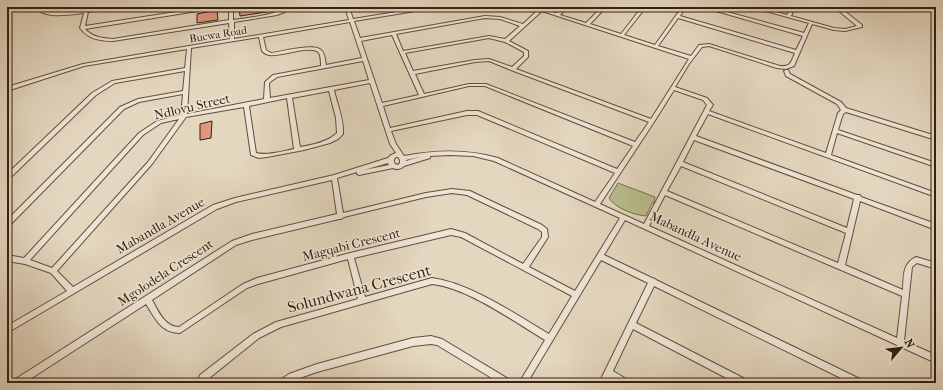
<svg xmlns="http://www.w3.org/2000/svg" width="943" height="390" font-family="'IM FELL French Canon',serif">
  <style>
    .green { fill: #b9bd8e; stroke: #786e50 }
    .building { fill: #e1977f; stroke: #362012 }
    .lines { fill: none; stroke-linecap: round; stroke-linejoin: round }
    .minor-casing { stroke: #624e3d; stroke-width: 2 }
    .minor { fill: #ede5d5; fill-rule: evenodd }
    .labels { text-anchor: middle; stroke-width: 3; stroke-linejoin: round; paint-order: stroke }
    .far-street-label { font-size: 11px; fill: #362012; stroke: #ede5d5 }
    .street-label { font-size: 13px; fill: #362012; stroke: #ede5d5 }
    .near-street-label { font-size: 16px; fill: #362012; stroke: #ede5d5 }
  </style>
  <rect width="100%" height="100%" fill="#e4d7bf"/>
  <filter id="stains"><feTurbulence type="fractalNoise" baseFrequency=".005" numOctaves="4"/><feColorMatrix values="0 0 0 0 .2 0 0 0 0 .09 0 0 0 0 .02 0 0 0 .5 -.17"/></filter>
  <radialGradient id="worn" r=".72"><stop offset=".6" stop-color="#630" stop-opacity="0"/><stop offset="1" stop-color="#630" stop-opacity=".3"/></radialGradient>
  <path class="green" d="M618 183 655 197 654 203H652L646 216C634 215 615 208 609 198Z"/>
  <path class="building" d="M239 7H244V9L253 7H273V11L240 16Z
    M217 10 218 20 197 23V14Z
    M212 121 211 138 200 140V124Z"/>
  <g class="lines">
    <g class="minor-casing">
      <path id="minor" d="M33 7C38 7 40 9 44 11 49 12 55 12 60 12 78 12 95 7 113 7L111 8 88 12 85 26 208 7H218L216 8 85 29C92 37 102 38 113 39L229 20V7H233V20C245 18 279 15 285 7H289L285 12 277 15 234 22V39L349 20 345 7H349L353 19 427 7H436L434 8 354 21 360 38 485 16 500 17 523 24 538 10 530 7H536L556 13 563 7H567L560 15 586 23 602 7H606L590 24 621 34 642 7H646L624 35 655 45 682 7H686L680 16 796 50 803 36 702 7H709L804 33 809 23 751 7H758L787 15 791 7H795L791 16 834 28 845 29 857 26 839 11 837 7H841L842 9 862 25V27L845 31 834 30 812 24 794 66 786 69 777 68 709 46 702 47 689 64 675 87 707 98 713 105 709 111 826 153 838 113 841 110 837 104 786 76 784 71 786 70H788L790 74 841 102 846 108 936 136V140L846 112 843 114 838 130 936 163V167L837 133 831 155 936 193V197L708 114 696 136 857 195H860L861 197 936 224V230L860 201 845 265 903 290C904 276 902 264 916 257L936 263V269L917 263 912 267 904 341 936 355V363L901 347H897V345L625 220 604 255 652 278 655 279 656 280 862 380 863 383H851L654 286 636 323 747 380 748 383H736L633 329 613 371 628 380 629 383H618L609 378 607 383H599L648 283 601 260 527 383H519L545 340C513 321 468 288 432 284L281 327 259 338 208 379 210 383H202L199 378 200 375 253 334 276 322 358 299 348 259 258 284 247 288 180 333C161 333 155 318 146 304L24 383H13L14 380 232 241 252 234 337 214 332 180 236 202 217 209 7 333V326L67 291 51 273 25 264 7 261V255L24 258 139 133 157 121 181 115 183 94 139 102 124 109 9 226H7V220L120 107 138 99 183 91 185 71 115 83 96 95 9 179H7V174L92 93 112 81 185 68 187 49 84 66 7 91V87L83 64 230 39 229 23 113 41C100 41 88 39 80 28L84 13C67 15 46 19 33 7ZM542 11 689 59 651 119 516 69 528 57V51L509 41ZM485 18 500 19 520 26 505 39 489 36 403 51 396 34ZM678 18 795 53C791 62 791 67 780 66L709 44 699 45 691 56 658 46ZM350 22 362 58 326 65C325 60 325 53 321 50 314 43 281 52 271 53L266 50 263 37ZM392 35 419 95 382 103 361 41ZM259 37 262 51C264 53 267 55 270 55 280 57 313 44 319 53 321 57 321 62 321 66L273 75 265 82 264 99 187 114 191 48ZM489 38 505 42 524 52V56L512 67 489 59 475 60 413 71 405 53ZM363 61 369 80 270 98 269 83 277 77ZM489 61 511 70 649 122 635 142 486 84H469L424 94 415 74 475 62ZM370 83 390 144 396 153 391 155 388 158 334 175 235 198 213 205 73 287 57 271 152 164 186 117 244 107 251 155 259 158 267 157 304 150 330 143 338 139 343 134C344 119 337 104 334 90ZM469 86H485L633 146 617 169 478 111H467L390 128 383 106ZM674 90 703 100 707 105 644 224 600 204 654 122ZM329 91 336 118 337 133C328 142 312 145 300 147L292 98ZM287 98 294 149C283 151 267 156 256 153L249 106ZM467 115H477L615 173 595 202 498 158C467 149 436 150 404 156L396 144 391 131ZM179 119 148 162 52 268 30 260 143 135 161 123ZM694 140 854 199 847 228 683 162ZM450 155 473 156 494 161 620 218 575 291 529 267 548 237 547 229 542 225 470 191 452 189 426 193 343 213 337 178 357 172V174L359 175 393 168C397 170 401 169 404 166L430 158V156ZM396 157H398L400 160V163L398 165 395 164 394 162V159ZM419 157 406 161V160ZM388 163 389 165 364 170ZM681 166 846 233 838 263 667 191ZM452 193 467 195 538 229 542 232V237L523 264 465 233 451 229 350 253 257 278 243 284 179 327C165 327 158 311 152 300L236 245 252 240 339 219H341L344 217 426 197ZM665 195 902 296 897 338 649 226ZM451 235 461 237 572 296 549 334C515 314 470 283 432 278L365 297 354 258Z
        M431 336 442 339 510 380 511 383H500L437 345 431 344 413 346 317 372 294 380 290 383H279L280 380 289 374 317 364 413 338Z"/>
    </g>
    <use href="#minor" class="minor"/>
  </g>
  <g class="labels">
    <g class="far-street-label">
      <text transform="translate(218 34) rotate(-9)" y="4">Bucwa Road</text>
    </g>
    <g class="street-label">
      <text transform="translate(192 106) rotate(-13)" y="5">Ndlovu Street</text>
      <text transform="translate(160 225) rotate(-30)" y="5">Mabandla Avenue</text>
      <text transform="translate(696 236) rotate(25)" y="5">Mabandla Avenue</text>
      <text transform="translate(351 244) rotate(-14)" y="5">Magqabi Crescent</text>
      <text transform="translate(165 272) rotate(-33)" y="5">Mgolodela Crescent</text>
    </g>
    <g class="near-street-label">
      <text transform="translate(359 288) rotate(-15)" y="6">Solundwana Crescent</text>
    </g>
  </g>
  <rect width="943" height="390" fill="none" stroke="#e4d7bf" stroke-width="24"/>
  <rect x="8" y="8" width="927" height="374" fill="none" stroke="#362012" stroke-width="2"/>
  <rect x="12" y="12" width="919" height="366" fill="none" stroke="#362012"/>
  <g transform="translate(901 348) rotate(62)" stroke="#ede5d5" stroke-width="3" paint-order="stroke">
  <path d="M0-3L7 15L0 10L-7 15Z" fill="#362012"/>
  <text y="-6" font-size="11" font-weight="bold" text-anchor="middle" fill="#362012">N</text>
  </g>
  <rect width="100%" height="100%" filter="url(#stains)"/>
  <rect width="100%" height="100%" fill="url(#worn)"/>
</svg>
